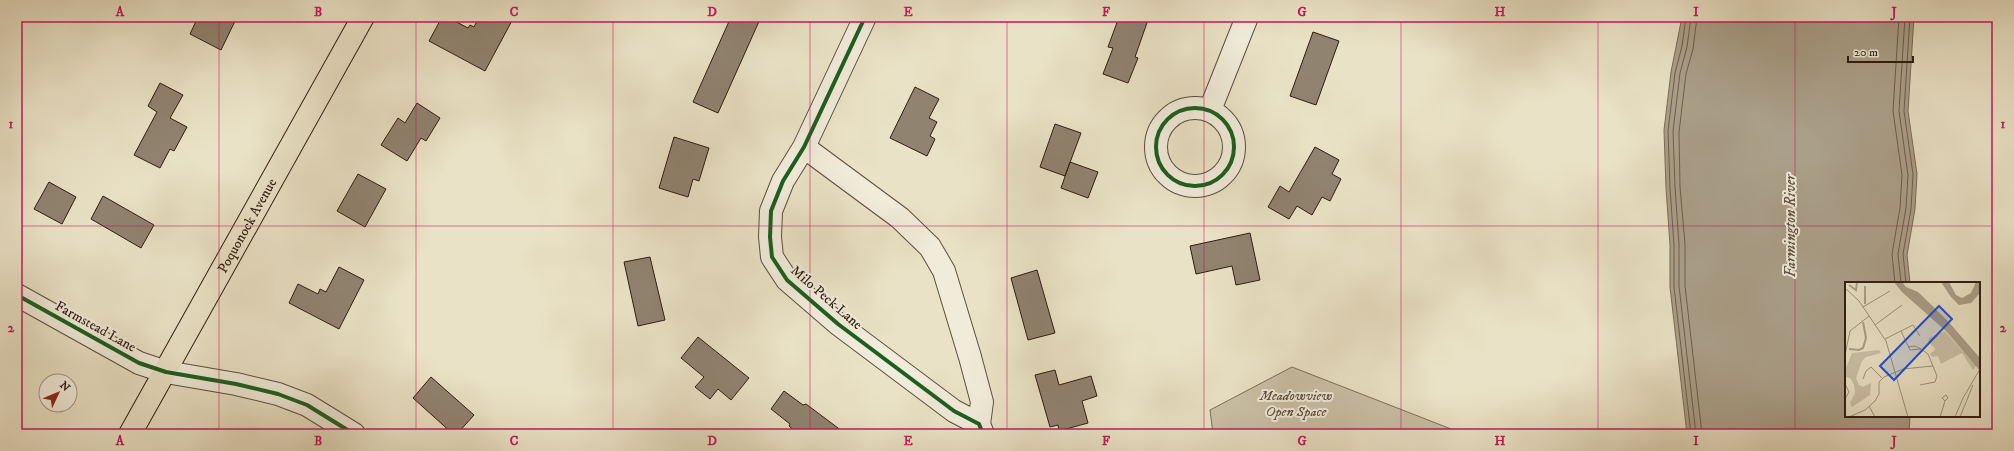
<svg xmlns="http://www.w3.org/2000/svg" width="2014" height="451" font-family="'IM FELL DW Pica',serif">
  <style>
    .green { fill: #cac0a7; stroke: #7c6e5c }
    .water { fill: #aa9f89; stroke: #796b59 }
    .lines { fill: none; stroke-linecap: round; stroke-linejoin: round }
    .shore { stroke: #6c5e4e; stroke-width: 1 }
    .building { fill: #908370; stroke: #2f1c12 }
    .street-casing { stroke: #5e4e3f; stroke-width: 24 }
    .primary-casing { stroke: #2f1c12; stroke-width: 24 }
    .street { stroke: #f1ecda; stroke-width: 22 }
    .primary { stroke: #eae2c6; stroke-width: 22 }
    .cycleway-casing { stroke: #f1ecda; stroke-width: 6 }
    .cycleway { stroke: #1b5e20; stroke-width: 4 }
    .grid { fill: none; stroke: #c2185b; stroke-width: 1; stroke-opacity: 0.55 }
    .labels { text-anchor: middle; stroke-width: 4; stroke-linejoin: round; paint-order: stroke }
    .street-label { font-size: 14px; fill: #2f1c12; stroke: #f1ecda }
    .park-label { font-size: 14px; font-style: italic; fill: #5e4d3f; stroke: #f1ecda }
    .water-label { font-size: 15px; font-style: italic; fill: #605042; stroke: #f1ecda }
    .inset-river { fill: none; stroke: #aa9f89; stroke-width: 2 }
    .inset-road { fill: none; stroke: #9f937e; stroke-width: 1 }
    .view { fill: #1d4ed8; fill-opacity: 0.15; stroke: #1d4ed8; stroke-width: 2 }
    .inset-edge { fill: none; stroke: #2f1c12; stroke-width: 2 }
    .neatline { fill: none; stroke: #c2185b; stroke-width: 1.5 }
    .grid-label { font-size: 13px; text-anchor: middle; font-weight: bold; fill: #c2185b }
  </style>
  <rect width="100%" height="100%" fill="#eae2c6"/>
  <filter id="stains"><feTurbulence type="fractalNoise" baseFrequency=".005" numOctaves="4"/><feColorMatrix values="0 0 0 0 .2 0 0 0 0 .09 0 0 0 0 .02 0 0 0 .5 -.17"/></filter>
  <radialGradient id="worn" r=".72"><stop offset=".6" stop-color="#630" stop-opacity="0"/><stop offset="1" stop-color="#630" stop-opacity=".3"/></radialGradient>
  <path class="green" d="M1292 367 1464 434H1213L1210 410Z"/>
  <path class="water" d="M1682 17H1914L1908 111 1917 174 1915 209 1907 255 1910 283H1846V416H1910L1909 434H1687L1670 287V245L1666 188 1664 130 1671 72Z"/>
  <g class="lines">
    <path class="shore" d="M1686 17 1682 46 1675 73 1668 131 1670 188 1674 245V287L1691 434
      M1691 17 1687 47 1680 73 1673 131 1675 187 1679 244V286L1696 434
      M1697 17 1693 49 1686 74 1679 132 1680 187 1685 244V286L1702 434
      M1895 283 1892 254 1900 208 1902 175 1893 111 1899 17
      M1901 283 1898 254 1906 208 1908 175 1899 111 1905 17
      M1906 283 1903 254 1911 209 1913 174 1904 111 1910 17"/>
  </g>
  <path class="building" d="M198 17H237L221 50 190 34Z
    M442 17H447L468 28 470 25 474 27 479 17H514L485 71 429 41Z
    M731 17H761L718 113 693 102Z
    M1119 17H1149L1135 57 1138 58 1128 83 1103 74 1113 48 1108 47Z
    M1313 32 1339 41 1316 105 1290 96Z
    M160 83 183 95 170 118 187 127 174 151 170 149 160 168 134 155 157 112 148 106Z
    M915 87 939 99 929 118 937 122 930 136 935 139 927 156 890 138Z
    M417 103 440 118 426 141 421 138 407 161 381 145 398 118 405 123Z
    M1055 124 1081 133 1065 176 1040 167Z
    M674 137 709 148 699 181 693 179 688 197 659 188Z
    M1315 147 1339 160 1332 174 1341 179 1330 201 1322 197 1312 215 1297 206 1289 219 1268 207 1280 186 1289 192Z
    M1070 162 1098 172 1088 198 1061 188Z
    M358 174 386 189 365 227 337 211Z
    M49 182 76 197 62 224 34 209Z
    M103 196 154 225 141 248 91 219Z
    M1250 233 1260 280 1236 285 1232 266 1196 274 1190 246Z
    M650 257 665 320 638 326 624 262Z
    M339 267 364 280 339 329 289 303 298 284 318 294 320 289 326 292Z
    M1037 270 1055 333 1028 340 1011 278Z
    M698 337 749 378 731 400 718 389 710 399 695 387 704 377 681 358Z
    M1055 370 1059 385 1091 376 1097 396 1082 401 1088 423 1059 431 1058 425 1050 427 1035 375Z
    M431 377 474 415 457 434H453L413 398Z
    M784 391 803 405 806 404 846 434H798L789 426 790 424 771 409Z"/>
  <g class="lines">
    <g class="street-casing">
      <path id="street" d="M865 17 804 147 783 181 771 211 770 237 772 257 787 280 838 324 954 411 979 424 983 434
        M1156 147a39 39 0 1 1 78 0a39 39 0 1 1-78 0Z
        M1210 110 1247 17
        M804 147 900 218 930 247 944 271 970 357 982 402 979 424
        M17 295 139 363 166 372 236 384 278 394 307 405 354 434"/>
    </g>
    <g class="primary-casing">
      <g id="primary">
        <path id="s1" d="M130 434 363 17"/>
      </g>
    </g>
    <use href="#street" class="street"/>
    <use href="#primary" class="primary"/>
    <g class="cycleway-casing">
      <path id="cycleway" d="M865 17 804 147 783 181 771 211 770 237 772 257 787 280 838 324 954 411 979 424 983 434
        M1156 147a39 39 0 1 1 78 0a39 39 0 1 1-78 0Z
        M17 295 139 363 166 372 236 384 278 394 307 405 354 434"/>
    </g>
    <use href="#cycleway" class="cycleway"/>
  </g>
  <path class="grid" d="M219 17V434M416 17V434M613 17V434M810 17V434M1007 17V434M1204 17V434M1401 17V434M1598 17V434M1795 17V434M17 226H1997"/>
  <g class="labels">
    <g class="street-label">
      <text dy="5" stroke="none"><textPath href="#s1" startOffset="239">Poquonock Avenue</textPath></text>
      <text transform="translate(827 297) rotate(41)" y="5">Milo Peck Lane</text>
      <text transform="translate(96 326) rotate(29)" y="5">Farmstead Lane</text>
    </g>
    <g class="park-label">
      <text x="1296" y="400">Meadowview<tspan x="1296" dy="16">Open Space</tspan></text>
    </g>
    <g class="water-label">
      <text transform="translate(1790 226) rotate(-90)" y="5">Farmington River</text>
    </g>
  </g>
  <g transform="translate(1845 282)">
    <rect width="135" height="135" fill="#eae2c6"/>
    <path d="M100 49 131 84 128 88 117 71 96 82 93 74 87 75 85 72 91 67 83 60 84 56ZM34 68 36 71 21 75 17 79 11 96 14 103 18 105 26 101 25 113 7 125 5 121 10 111 9 103 6 97 0 94V88L7 71Z" fill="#cac0a7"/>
    <path d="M49 0H57L61 5 73 10 101 37 135 76V89L102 50 57 10ZM96 0H104L111 13 117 16 126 11 131 0H135V11L126 21 114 23 106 15Z" fill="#aa9f89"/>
    <path class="inset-river" d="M4 3 11 8 12 0M20 4V22M4 67 14 68 18 66 21 56 18 40"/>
    <path class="inset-road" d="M0 6 14 19 41 59 63 135M18 25 45 9M30 43 57 23M56 49 65 68 76 67 83 72 92 94 90 100 75 103M40 57 68 43 75 54M63 65 70 64 76 67M0 73 5 49 24 34M18 97 21 89 26 85 37 96M0 102 4 110 0 117M24 124 30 135M4 135 20 128 30 119 34 112V100L39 95 58 87 88 84M95 135 100 119 103 116 101 113 97 116 100 119M110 135 118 116 135 87M115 135 128 103"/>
    <path class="view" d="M94 24 107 37 49 98 35 84Z"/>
    <rect width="135" height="135" class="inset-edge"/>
  </g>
  <rect width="2014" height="451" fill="none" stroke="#eae2c6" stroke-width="44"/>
  <g transform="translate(58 393) rotate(46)"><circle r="19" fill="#f1ecda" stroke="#a3998a"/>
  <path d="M0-3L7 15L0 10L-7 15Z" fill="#8f2418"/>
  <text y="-6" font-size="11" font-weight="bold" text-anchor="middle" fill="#2f1c12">N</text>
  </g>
  <path d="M1848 56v6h65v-6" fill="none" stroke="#2f1c12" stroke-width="2"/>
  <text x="1854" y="56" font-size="12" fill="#2f1c12" stroke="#f1ecda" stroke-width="3" paint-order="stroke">20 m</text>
  <rect x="22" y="22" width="1970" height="407" class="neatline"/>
  <g class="grid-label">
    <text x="120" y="16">A</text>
    <text x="318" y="16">B</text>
    <text x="514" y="16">C</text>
    <text x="712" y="16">D</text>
    <text x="908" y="16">E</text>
    <text x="1106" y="16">F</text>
    <text x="1302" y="16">G</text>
    <text x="1500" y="16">H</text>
    <text x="1696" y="16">I</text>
    <text x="1894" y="16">J</text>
    <text x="11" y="128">1</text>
    <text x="2003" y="128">1</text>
    <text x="11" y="332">2</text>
    <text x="2003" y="332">2</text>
    <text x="120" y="445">A</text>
    <text x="318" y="445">B</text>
    <text x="514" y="445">C</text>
    <text x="712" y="445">D</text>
    <text x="908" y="445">E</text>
    <text x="1106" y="445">F</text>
    <text x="1302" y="445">G</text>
    <text x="1500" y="445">H</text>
    <text x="1696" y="445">I</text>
    <text x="1894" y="445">J</text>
  </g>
  <rect width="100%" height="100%" filter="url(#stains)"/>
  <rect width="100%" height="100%" fill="url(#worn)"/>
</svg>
